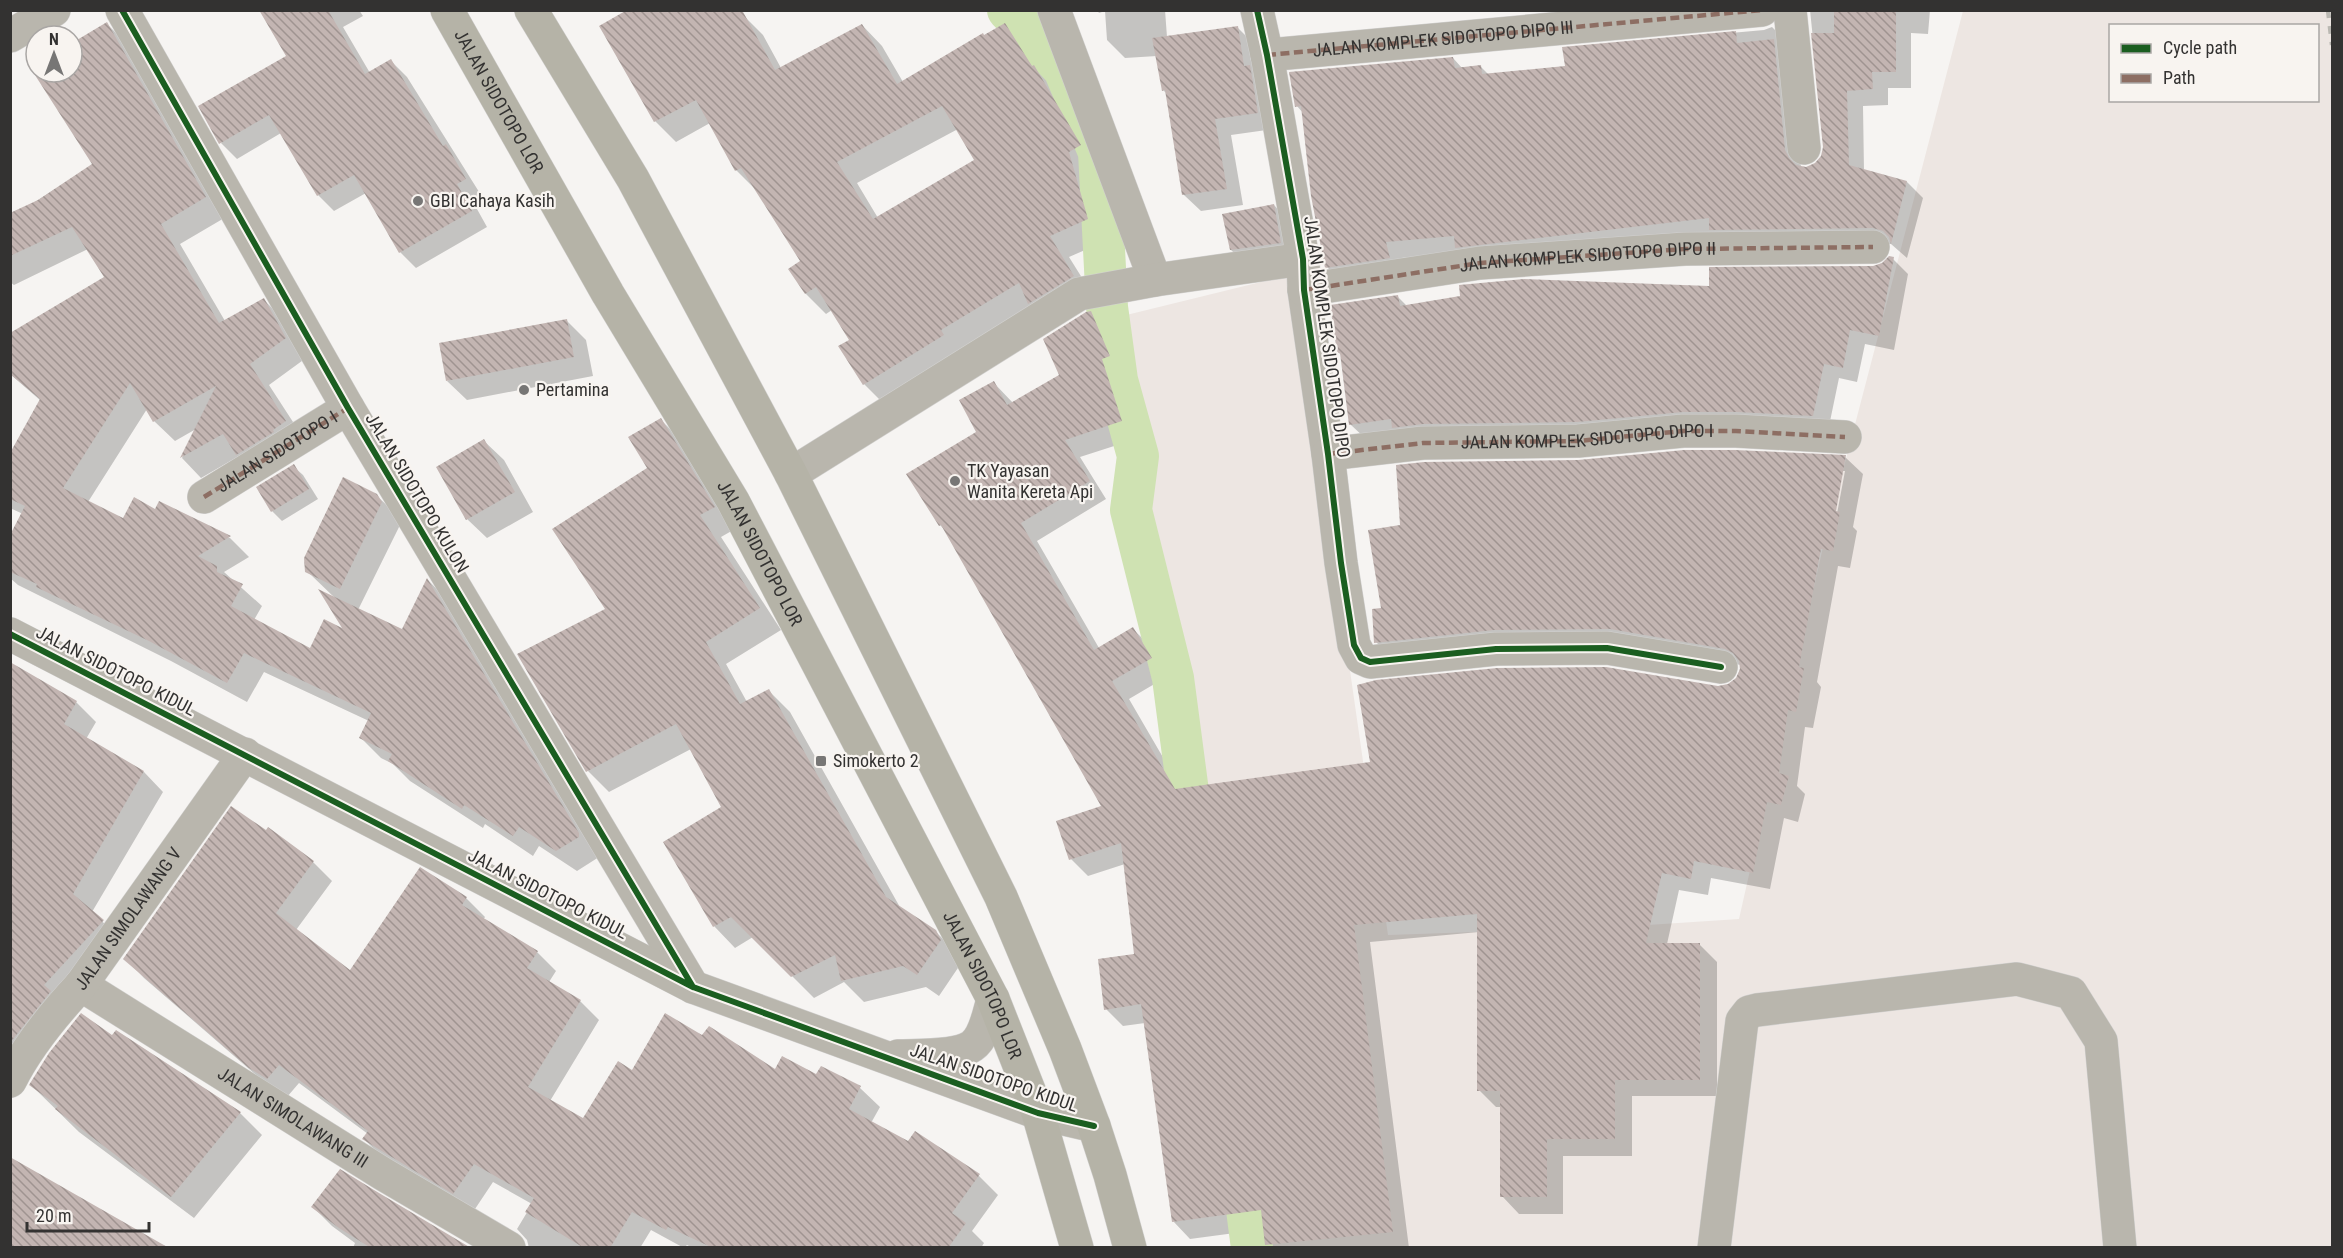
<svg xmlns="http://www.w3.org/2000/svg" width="2343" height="1258" font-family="'Roboto Condensed',sans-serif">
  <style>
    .built { fill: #ede6e2; fill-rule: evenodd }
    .shadow { fill: #0003; fill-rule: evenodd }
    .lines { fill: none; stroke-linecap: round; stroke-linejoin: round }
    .canal { stroke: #cfe2b2; stroke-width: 42 }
    .building { fill: url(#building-back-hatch); fill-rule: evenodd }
    .minor-casing { stroke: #d2d1d0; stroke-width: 34 }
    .highway-casing { stroke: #d2d1d0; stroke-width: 34 }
    .minor { stroke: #b9b6ad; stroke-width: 33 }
    .highway { stroke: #b5b3a7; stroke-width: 33 }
    .rail { stroke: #bab8b2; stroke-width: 4.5; stroke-dasharray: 8 8; stroke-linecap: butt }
    .quiet { stroke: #8d6e63; stroke-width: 4.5; stroke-dasharray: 9 4.5; stroke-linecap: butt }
    .cycleway-casing { stroke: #f8f4f0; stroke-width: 10 }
    .cycleway { stroke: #1b5e20; stroke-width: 6 }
    .poi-dot { fill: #777675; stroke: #f8f4f0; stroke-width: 2 }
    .labels { text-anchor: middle; stroke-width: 4.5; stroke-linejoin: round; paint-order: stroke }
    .street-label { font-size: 18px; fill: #333231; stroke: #f8f4f0 }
    .poi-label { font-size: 18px; fill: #333231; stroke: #f8f4f0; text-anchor: start }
  </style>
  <defs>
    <pattern id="building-back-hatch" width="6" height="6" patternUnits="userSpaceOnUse" patternTransform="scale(1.5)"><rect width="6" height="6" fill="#c3b5b2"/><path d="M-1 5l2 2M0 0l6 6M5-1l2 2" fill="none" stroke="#9f9491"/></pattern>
  </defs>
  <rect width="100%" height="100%" fill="#f6f4f2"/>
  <path class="built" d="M1963 11H2332V1247H1234L1102 321 1293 274 1388 935 1617 927 1739 919 1823 547ZM2110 26H2318V100H2110Z"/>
  <path class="shadow" d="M261 10H359L363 16 343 27 370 73 391 61 407 77 481 195 472 200 487 227 416 268 400 252 366 193 334 211 318 195 281 133 237 159 221 143 288 57Z
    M1097 10H1165L1167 37 1238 28 1255 45 1274 129 1231 135 1243 205 1201 211 1184 195 1167 94 1163 90 1157 56 1125 58 1107 40 1105 11 1099 13Z
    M1810 10H1930L1928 34 1911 33V88H1888V105L1863 106 1864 171 1907 182 1923 198 1907 258 1891 244 1462 252 1402 258 1405 274 1343 283 1327 267 1303 113 1297 106 1453 58 1462 68 1480 66 1488 74 1566 67 1564 48 1764 30 1772 27 1788 43 1801 167 1805 168 1815 165 1822 157 1824 146Z
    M743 15 763 35 781 68 862 25 882 46 903 82 1005 25 1026 45 1047 80 1054 87 1100 166 1088 173 1108 240 1069 257 1094 297 884 404 864 384 851 341 832 310 826 314 806 294 790 269 802 261 757 191 736 170 710 123 676 142 655 121ZM958 129 977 160 878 218 857 183Z
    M107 24 127 44 226 217 180 244 225 321 263 299 284 320 306 358 269 385 306 442 239 456 201 478 182 458 196 429 175 441 154 421 147 409 88 502 123 520 155 511 159 503 230 538 249 557 224 572 262 606 254 620 311 650 346 632 336 599 310 574 304 563 344 479 376 495 397 515 401 523 358 610 402 631 428 580 447 600 599 857 577 871 539 846 533 856 485 824 483 828 410 781 393 764 381 758 361 738 369 721 264 672 247 702 171 661 18 585 10 578V539L23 514 10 508V456L41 401 10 374V334L106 277 88 249 14 285 10 282V218L94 164 42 72H72V53Z
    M1274 205 1283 215 1290 252 1241 259 1231 250Z
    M1893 259 1908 274 1894 350 1865 344 1857 382 1839 378 1828 431 1366 439 1351 425 1342 356 1338 352 1397 296 1408 307 1710 288 1873 267Z
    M1091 312 1108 330 1127 373 1119 376 1139 438 1080 457 1106 499 1037 541 1099 648 1133 629 1150 646 1168 676 1129 699 1182 790 1372 764 1729 686 1737 679 1741 665 1628 646 1393 659 1376 642 1382 610 1845 457 1863 474 1853 527 1857 531 1850 568 1838 566 1817 682 1821 687 1813 728 1805 727 1797 786 1805 794 1798 822 1784 818 1770 889 1711 878 1708 895 1679 890 1667 944H1699L1717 962V1096H1632V1156H1563V1214H1519L1502 1196V1107H1496L1479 1090V932L1370 942 1409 1248H1270L1267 1244 1265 1229 1190 1239 1173 1221 1145 1023 1123 1026 1106 1009 1136 955 1125 864 1088 876 1071 859 1103 807 947 532 940 525 978 432 994 383 1013 403 1060 375ZM1842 471H1845L1836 519 1833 518Z
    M566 320 586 340 593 376 467 400 447 381Z
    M661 420 682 441 735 529 721 537 781 630 726 664 747 702 769 691 790 712 901 909 935 931 957 953 962 962 939 996 926 987 864 1002 844 982 814 998 753 937 735 948 714 926 723 807 691 749 609 792 588 771 608 610Z
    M484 441 504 460 533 512 487 538 467 519Z
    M293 466 303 475 318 499 282 521 272 511Z
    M10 676 76 702 96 722 86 739 144 772 163 792 92 912 122 940 10 1093Z
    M313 862 332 881 296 930 350 972 466 898 485 917 483 920 537 952 556 971 549 982 580 1001 599 1020 550 1101 583 1120 633 1072 703 1037 776 1071 817 1076 822 1068 860 1088 880 1107 871 1123 979 1176 998 1195 972 1231 984 1243 981 1248H693L687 1245 684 1248 651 1230 640 1248H529L527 1240 517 1229 532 1204 493 1182 473 1212 383 1158 364 1139 368 1134 299 1083 287 1097 270 1087 144 978 125 958Z
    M112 1037 240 1113 262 1135 194 1218 79 1132 31 1085Z
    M313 1207 469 1248H353L355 1243 332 1226Z"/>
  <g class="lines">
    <path class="canal" d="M1008 10 1064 69 1099 152 1107 307 1117 380 1138 456 1131 510 1173 678 1195 845
      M1240 1156 1252 1248"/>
  </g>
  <path class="building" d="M259 10H328L365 74 391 59 443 146 446 144 466 179 457 184 472 211 399 253 354 175 317 196 269 115 219 144 198 106 286 56Z
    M627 10H742L775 70 862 24 897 84 983 33 984 35 1005 23 1032 66 1034 65 1081 145 1069 152 1088 219 1050 236 1074 276 1028 304 1019 283 941 330 944 335 863 385 838 346 849 340 816 287 805 294 788 269 800 261 741 168 735 171 696 100 654 122 599 26ZM942 106 974 160 873 219 837 162Z
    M1834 10H1896V72H1872L1873 89 1847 91 1849 165 1907 181 1891 244 1889 237 1883 231 1873 228 1709 230V218L1455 248 1454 236 1386 242 1390 258 1325 268 1311 196 1301 106 1295 107 1289 72 1453 57 1455 68 1481 65 1482 74 1565 66 1562 47 1736 31 1737 43 1774 39 1785 150 1789 158 1796 165 1806 167 1815 163 1821 156 1823 147 1811 33H1834Z
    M107 22 206 197 161 224 219 323 264 298 286 338 250 364 286 421 273 430 274 432 236 455 223 434 180 458 216 386 153 422 130 383 63 488 123 518 134 497 155 509 159 501 231 536 198 556 217 566V572L243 584 231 606 310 648 324 619 342 628 318 589 402 629 427 578 579 833V837L556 851 519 827 513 836 464 805 462 809 388 761 392 754 359 738 371 713 244 653 227 683 149 641 36 587 37 584 10 572V535L25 506 10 499V453L40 399 10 374V333L104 277 72 227 10 256V213L38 200 92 164 33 72H72V43Z
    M1238 26 1244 66 1250 65 1258 113 1215 119 1227 189 1182 195 1165 90 1162 91 1152 38Z
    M1274 204 1281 243 1230 250 1222 214Z
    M1889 256 1894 257 1879 336 1850 330 1843 368 1824 364 1813 416 1737 412H1683L1577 422 1423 424 1392 428 1391 419 1349 425 1340 353H1337L1330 305 1398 295 1400 306 1460 296 1459 285 1524 279 1709 286V267L1873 266 1882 263Z
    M1091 311 1110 356 1102 359 1122 421 1065 440 1090 481 1021 523 1094 650 1133 627 1152 658 1112 681 1175 789 1370 762 1357 685 1376 680 1497 668 1606 667 1718 686 1728 684 1736 678 1740 669 1739 661 1733 653 1725 649 1610 629 1494 630 1374 643 1372 609 1381 608 1368 530 1400 525 1396 465 1424 462 1578 460 1684 450H1735L1846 455 1836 511 1840 512 1833 551 1821 549 1799 667 1804 668 1796 712 1788 710 1779 773 1789 776 1781 805 1767 802 1753 873 1694 861 1691 879 1662 873 1646 943H1700V1080H1615V1139H1547V1197H1500V1091H1477V914L1354 925 1393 1232 1265 1245 1261 1210 1172 1222 1141 1004 1104 1010 1098 959 1134 954 1121 843 1069 860 1056 821 1101 806 941 525 939 526 906 474 976 432 959 400 994 381 1007 405 1059 375 1043 339 1086 312Z
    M567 319 574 357 446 381 439 343Z
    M661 418 715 507 700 515 760 608 706 642 740 704 769 689 886 897 936 930 941 940 917 975 903 966 841 981 835 955 791 977 731 917 713 927 663 842 721 807 676 724 586 772 517 654 605 609 552 529 647 468 628 437Z
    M484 439 515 492 466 520 436 467Z
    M294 464 309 489 271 512 256 487Z
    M343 477 377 494 382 502 340 589 305 572 304 558Z
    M10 662 77 701 64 724 144 771 73 894 104 920 44 985 51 991 10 1043Z
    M231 806 266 830 268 827 314 861 276 913 350 970 420 867 467 897 462 905 538 951 527 968 581 1000 528 1087 583 1118 618 1061 632 1070 665 1013 702 1035 709 1026 775 1069 782 1056 816 1074 821 1066 861 1086 849 1109 908 1141 915 1131 980 1174 952 1213 966 1223 948 1248H713L668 1227 666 1230 632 1212 610 1248H584L525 1212 534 1198 474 1164 453 1194 362 1139 368 1131 279 1065 267 1079 249 1068 123 959Z
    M81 1013 112 1035 116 1030 241 1112 171 1197 55 1109 58 1106 29 1085 49 1053Z
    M10 1157 169 1248H10Z
    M340 1169 374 1190 471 1248H371L339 1228 311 1207Z"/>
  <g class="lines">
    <g class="minor-casing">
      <g id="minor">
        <path d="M122 10 348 408 693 987"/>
        <path d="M1054 10 1155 280"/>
        <path d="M1257 10 1267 55 1303 259 1304 290 1328 454 1341 563 1354 645 1361 658 1370 662 1496 649 1607 648 1721 667"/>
        <path d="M1790 10 1804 148"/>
        <path d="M10 36 54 10"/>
        <path id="s1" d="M1267 55 1762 10"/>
        <path id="s2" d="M1304 290 1480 263 1685 249 1873 247"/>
        <path id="s3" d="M1328 454 1423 443 1578 441 1683 431H1736L1845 437"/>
        <path d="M791 474 1079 294 1155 280 1303 259"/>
        <path d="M204 497 348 408"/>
        <path d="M10 634 693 987 1038 1113 1094 1126"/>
        <path id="s4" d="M81 985 383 1174 509 1248"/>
        <path d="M898 1056C918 1055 957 1057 972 1046 985 1037 989 1013 993 999"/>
        <path id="s5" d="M10 1081C28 1045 54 1014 81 985L245 754"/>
        <path d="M1714 1248 1742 1021 1749 1012 1757 1010 2017 979 2071 993 2101 1041 2120 1248"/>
      </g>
    </g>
    <g class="highway-casing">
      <g id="highway">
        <path id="s6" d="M447 10 608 294 733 501 993 999 1038 1113 1077 1248"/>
        <path d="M531 10 633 179 791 474 1001 897 1065 1049 1094 1126 1110 1175 1130 1248"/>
      </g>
    </g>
    <use href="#minor" class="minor"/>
    <use href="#highway" class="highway"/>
    <path class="rail" d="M2328 10 2332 45"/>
    <g class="quiet">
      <path d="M1267 55 1762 10"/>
      <path d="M1304 290 1480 263 1685 249 1873 247"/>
      <path d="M1328 454 1423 443 1578 441 1683 431H1736L1845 437"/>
      <path id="s7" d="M204 497 348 408"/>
    </g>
    <g class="cycleway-casing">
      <path id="cycleway" d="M122 10 348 408 693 987
        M1257 10 1267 55 1303 259 1304 290 1328 454 1341 563 1354 645 1361 658 1370 662 1496 649 1607 648 1721 667
        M10 634 693 987 1038 1113 1094 1126"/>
    </g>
    <use href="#cycleway" class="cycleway"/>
  </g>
  <g class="poi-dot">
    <circle cx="418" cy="201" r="6"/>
    <circle cx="524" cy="390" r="6"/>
    <circle cx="955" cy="481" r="6"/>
    <rect x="815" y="755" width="12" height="12" rx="3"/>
  </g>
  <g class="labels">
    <g class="street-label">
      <text dy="6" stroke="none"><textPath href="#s1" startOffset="177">JALAN KOMPLEK SIDOTOPO DIPO III</textPath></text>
      <text dy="6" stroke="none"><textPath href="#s6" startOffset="105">JALAN SIDOTOPO LOR</textPath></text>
      <text dy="6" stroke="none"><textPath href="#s2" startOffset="286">JALAN KOMPLEK SIDOTOPO DIPO II</textPath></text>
      <text transform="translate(1327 337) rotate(82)" y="6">JALAN KOMPLEK SIDOTOPO DIPO</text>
      <text dy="6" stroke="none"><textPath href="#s3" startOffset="260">JALAN KOMPLEK SIDOTOPO DIPO I</textPath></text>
      <text dy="6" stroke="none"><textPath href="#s7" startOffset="86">JALAN SIDOTOPO I</textPath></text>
      <text transform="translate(417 493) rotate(59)" y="6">JALAN SIDOTOPO KULON</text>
      <text dy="6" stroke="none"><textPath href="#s6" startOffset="627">JALAN SIDOTOPO LOR</textPath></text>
      <text transform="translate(116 671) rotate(27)" y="6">JALAN SIDOTOPO KIDUL</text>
      <text transform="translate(548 894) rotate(27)" y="6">JALAN SIDOTOPO KIDUL</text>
      <text dy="6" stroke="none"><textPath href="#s5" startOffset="201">JALAN SIMOLAWANG V</textPath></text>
      <text dy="6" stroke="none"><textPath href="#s6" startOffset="1113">JALAN SIDOTOPO LOR</textPath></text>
      <text transform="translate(994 1078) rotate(19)" y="6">JALAN SIDOTOPO KIDUL</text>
      <text dy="6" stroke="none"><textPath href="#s4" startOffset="250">JALAN SIMOLAWANG III</textPath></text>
    </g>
    <g class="poi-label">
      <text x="430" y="207">GBI Cahaya Kasih</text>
      <text x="536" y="396">Pertamina</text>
      <text x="967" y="477">TK Yayasan<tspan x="967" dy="21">Wanita Kereta Api</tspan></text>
      <text x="833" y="767">Simokerto 2</text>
    </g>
  </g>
  <rect width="2343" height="1258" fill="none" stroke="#333231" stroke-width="24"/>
  <rect x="2109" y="24" width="210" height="78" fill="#f8f4f0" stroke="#a9a6a4" stroke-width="1.5"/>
  <rect x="2121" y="44" width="30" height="9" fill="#1b5e20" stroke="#a9a6a4" stroke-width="1.5"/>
  <text x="2163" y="54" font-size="18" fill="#333231">Cycle path</text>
  <rect x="2121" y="74" width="30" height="9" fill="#8d6e63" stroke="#a9a6a4" stroke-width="1.5"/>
  <text x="2163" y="84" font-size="18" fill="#333231">Path</text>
  <g transform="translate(54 54)"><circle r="28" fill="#f8f4f0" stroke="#a9a6a4" stroke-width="1.5"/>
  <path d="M0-4.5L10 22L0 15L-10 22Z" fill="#777675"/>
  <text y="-9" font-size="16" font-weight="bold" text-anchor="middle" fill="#333231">N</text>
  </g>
  <path d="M27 1222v9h122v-9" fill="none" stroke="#333231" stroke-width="3"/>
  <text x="36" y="1222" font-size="18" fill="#333231" stroke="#f8f4f0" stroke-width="4.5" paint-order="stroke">20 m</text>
</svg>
